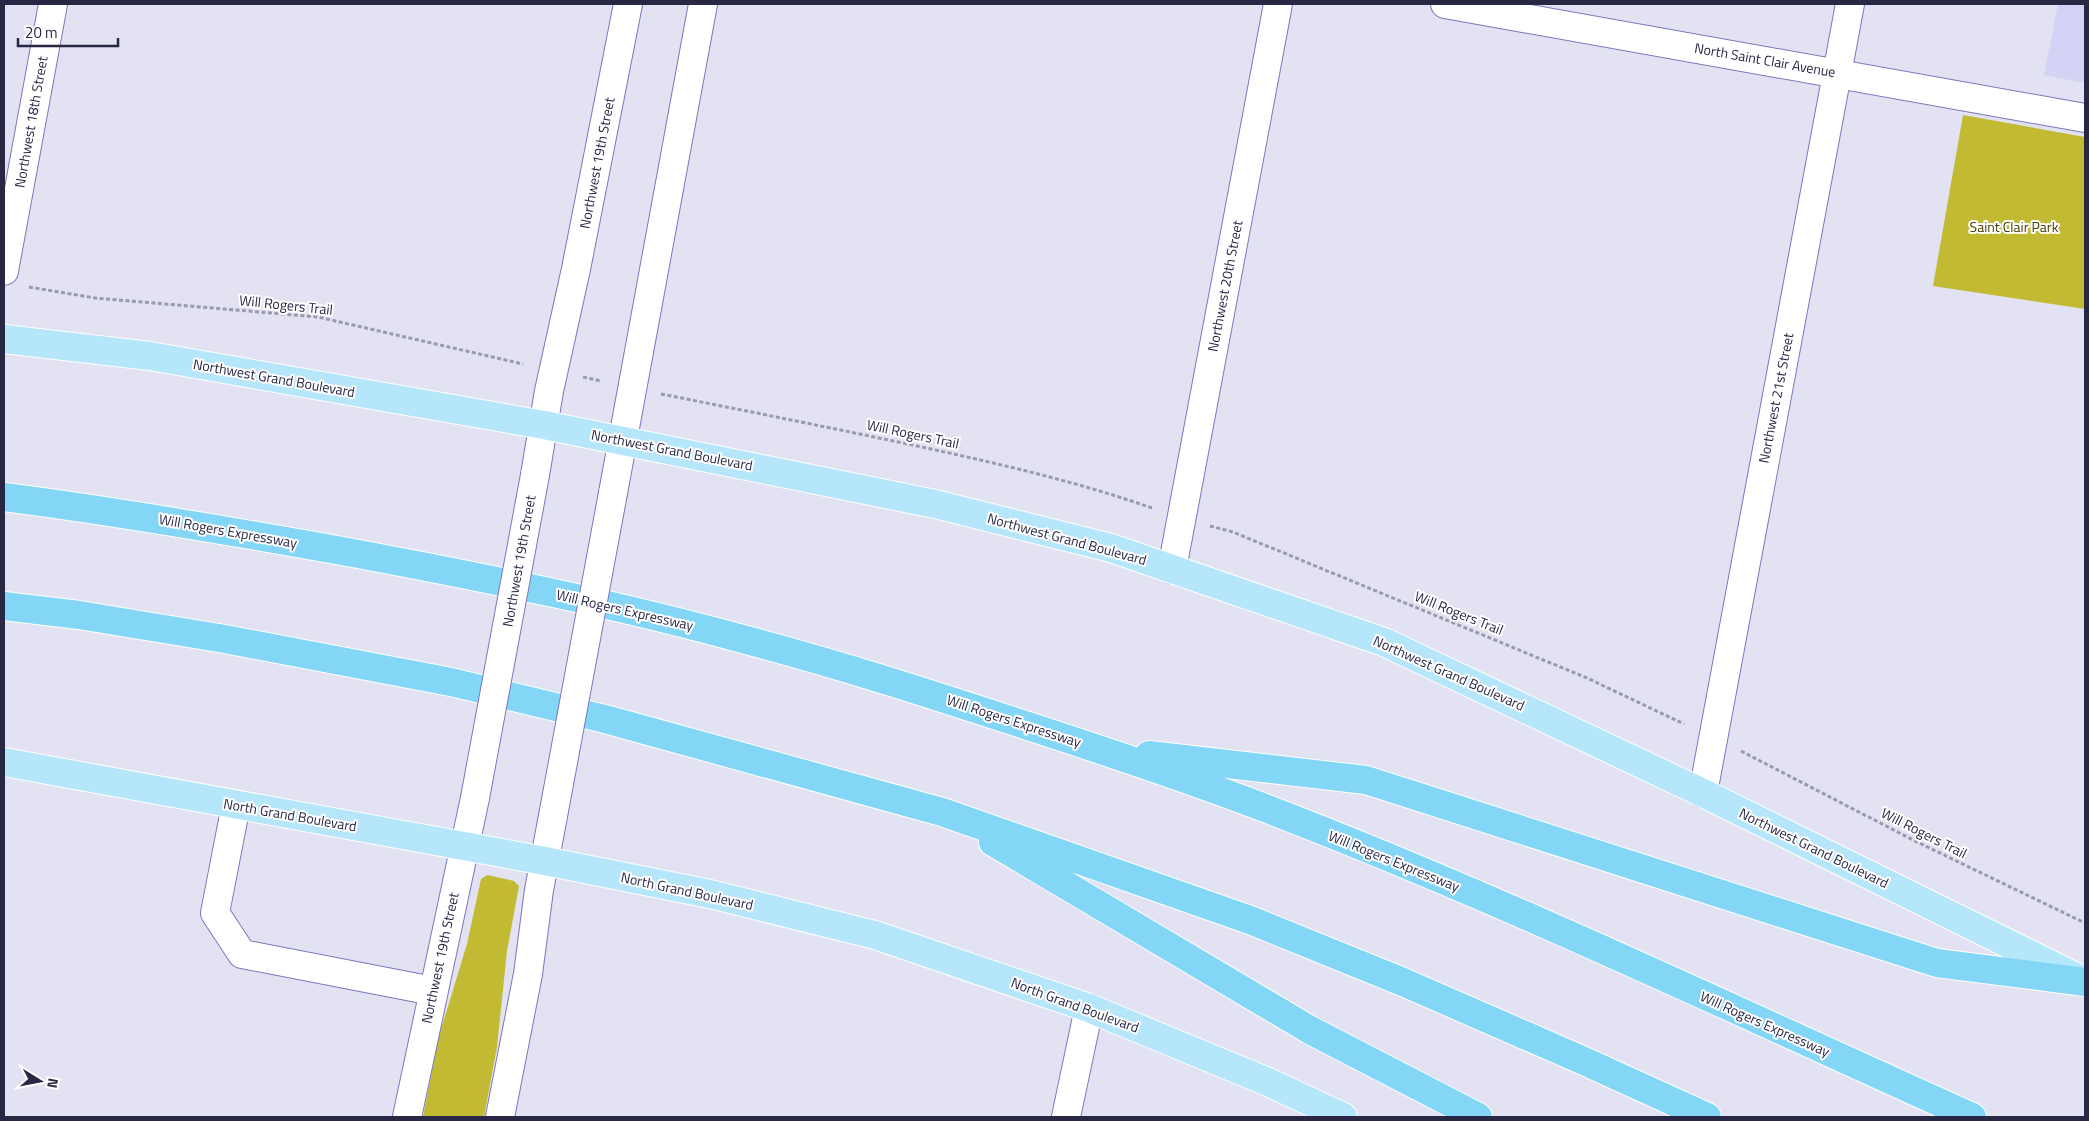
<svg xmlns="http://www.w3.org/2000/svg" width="2089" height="1121" font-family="'Titillium Web',sans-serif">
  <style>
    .built { fill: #d3d4f5 }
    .green { fill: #c3ba33 }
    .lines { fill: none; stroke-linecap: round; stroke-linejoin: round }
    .minor-casing { stroke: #7a77bd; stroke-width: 30 }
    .major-casing { stroke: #fff; stroke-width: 30 }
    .highway-casing { stroke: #fff; stroke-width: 30 }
    .path { stroke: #9a9aaf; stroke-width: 3; stroke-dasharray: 4 2.5; stroke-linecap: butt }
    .minor { stroke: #fff; stroke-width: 28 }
    .major { stroke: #b5e6fa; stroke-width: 28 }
    .highway { stroke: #84d6f6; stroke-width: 28 }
    .minor-bridge-casing { stroke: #7a77bd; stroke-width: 30; stroke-linecap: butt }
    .minor-bridge { stroke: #fff; stroke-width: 28 }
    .labels { text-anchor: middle; stroke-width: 4; stroke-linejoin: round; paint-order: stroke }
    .street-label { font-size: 14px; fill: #282744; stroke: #fff }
    .park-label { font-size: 14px; fill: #454000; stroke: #fff }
  </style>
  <rect width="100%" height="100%" fill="#e2e2f2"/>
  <path class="built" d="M2058 4H2085V83L2044 75Z"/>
  <path class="green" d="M1963 115 2085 137V309L1933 286Z
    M487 875 514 881 519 886 507 951 497 1047 484 1117H423L438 1039 467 944 481 879Z"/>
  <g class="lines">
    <g class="minor-casing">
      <path id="minor" d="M1445 4 2085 118
        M4 271 53 4
        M535 475 549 391 576 269 628 4
        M613 493 703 4
        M1172 569 1278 4
        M1703 793 1850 4
        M236 805 215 913 242 954 433 991
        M407 1117 475 798
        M500 1117 528 974 539 890 553 816
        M1066 1117 1089 1008"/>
    </g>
    <g class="major-casing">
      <path id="major" d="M4 339 150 356 544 425 935 504 1111 548 1384 642 1703 793 2082 980
        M4 762 545 861 710 894 875 935 1089 1008 1268 1082 1343 1117"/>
    </g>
    <g class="highway-casing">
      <path id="highway" d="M4 497C121 512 237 532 353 553 487 578 620 605 750 641 841 665 930 694 1019 723 1102 750 1184 777 1265 808 1505 900 1738 1012 1972 1117
        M4 606 79 615 225 639 451 682 605 719 942 812 1250 920 1403 982 1584 1061 1707 1117
        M1149 755 1366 780 1937 963 2085 982
        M993 842 1310 1030 1478 1117"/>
    </g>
    <path class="path" d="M29 287 95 298 318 317 523 364
      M583 377 601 381
      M661 394C747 411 832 428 917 446 996 463 1075 481 1152 508
      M1210 526 1233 532 1587 678 1684 724
      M1741 751 1915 841 2085 923"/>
    <use href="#minor" class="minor"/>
    <use href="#major" class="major"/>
    <use href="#highway" class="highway"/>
    <g class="minor-bridge-casing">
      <path id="minor-bridge" d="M475 798 535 475
        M553 816 613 493"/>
    </g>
    <use href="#minor-bridge" class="minor-bridge"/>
  </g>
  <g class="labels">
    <g class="street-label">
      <text transform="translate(1765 60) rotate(10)" y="5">North Saint Clair Avenue</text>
      <text transform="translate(31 122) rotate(-80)" y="5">Northwest 18th Street</text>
      <text transform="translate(597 163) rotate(-79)" y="5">Northwest 19th Street</text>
      <text transform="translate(1225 286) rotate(-79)" y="5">Northwest 20th Street</text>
      <text transform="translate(286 305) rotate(6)" y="5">Will Rogers Trail</text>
      <text transform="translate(274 378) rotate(10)" y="5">Northwest Grand Boulevard</text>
      <text transform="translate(1776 398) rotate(-79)" y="5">Northwest 21st Street</text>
      <text transform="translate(913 434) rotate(12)" y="5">Will Rogers Trail</text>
      <text transform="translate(672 450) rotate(11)" y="5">Northwest Grand Boulevard</text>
      <text transform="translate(228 531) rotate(10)" y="5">Will Rogers Expressway</text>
      <text transform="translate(1067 539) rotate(15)" y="5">Northwest Grand Boulevard</text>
      <text transform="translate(519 561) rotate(-80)" y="5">Northwest 19th Street</text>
      <text transform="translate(625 610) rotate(13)" y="5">Will Rogers Expressway</text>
      <text transform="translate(1459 613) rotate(22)" y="5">Will Rogers Trail</text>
      <text transform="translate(1449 673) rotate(24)" y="5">Northwest Grand Boulevard</text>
      <text transform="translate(1014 721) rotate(18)" y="5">Will Rogers Expressway</text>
      <text transform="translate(290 815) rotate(10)" y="5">North Grand Boulevard</text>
      <text transform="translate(1924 833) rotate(27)" y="5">Will Rogers Trail</text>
      <text transform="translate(1814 848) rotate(26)" y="5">Northwest Grand Boulevard</text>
      <text transform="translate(1394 861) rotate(22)" y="5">Will Rogers Expressway</text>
      <text transform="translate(687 891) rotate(12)" y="5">North Grand Boulevard</text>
      <text transform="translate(440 958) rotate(-78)" y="5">Northwest 19th Street</text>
      <text transform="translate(1075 1005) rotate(20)" y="5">North Grand Boulevard</text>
      <text transform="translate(1765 1024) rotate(24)" y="5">Will Rogers Expressway</text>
    </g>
    <g class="park-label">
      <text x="2014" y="232">Saint Clair Park</text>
    </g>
  </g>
  <rect width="2089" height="1121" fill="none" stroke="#282744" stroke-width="10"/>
  <g transform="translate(40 1081) rotate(100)" stroke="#ffffff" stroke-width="4" paint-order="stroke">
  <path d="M0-4L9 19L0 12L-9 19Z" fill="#282744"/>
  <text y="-8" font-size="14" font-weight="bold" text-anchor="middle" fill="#282744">N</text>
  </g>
  <path d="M18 38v8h100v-8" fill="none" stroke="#282744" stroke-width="2.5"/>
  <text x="25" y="38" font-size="15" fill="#282744" stroke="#ffffff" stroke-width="4" paint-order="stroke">20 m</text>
</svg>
